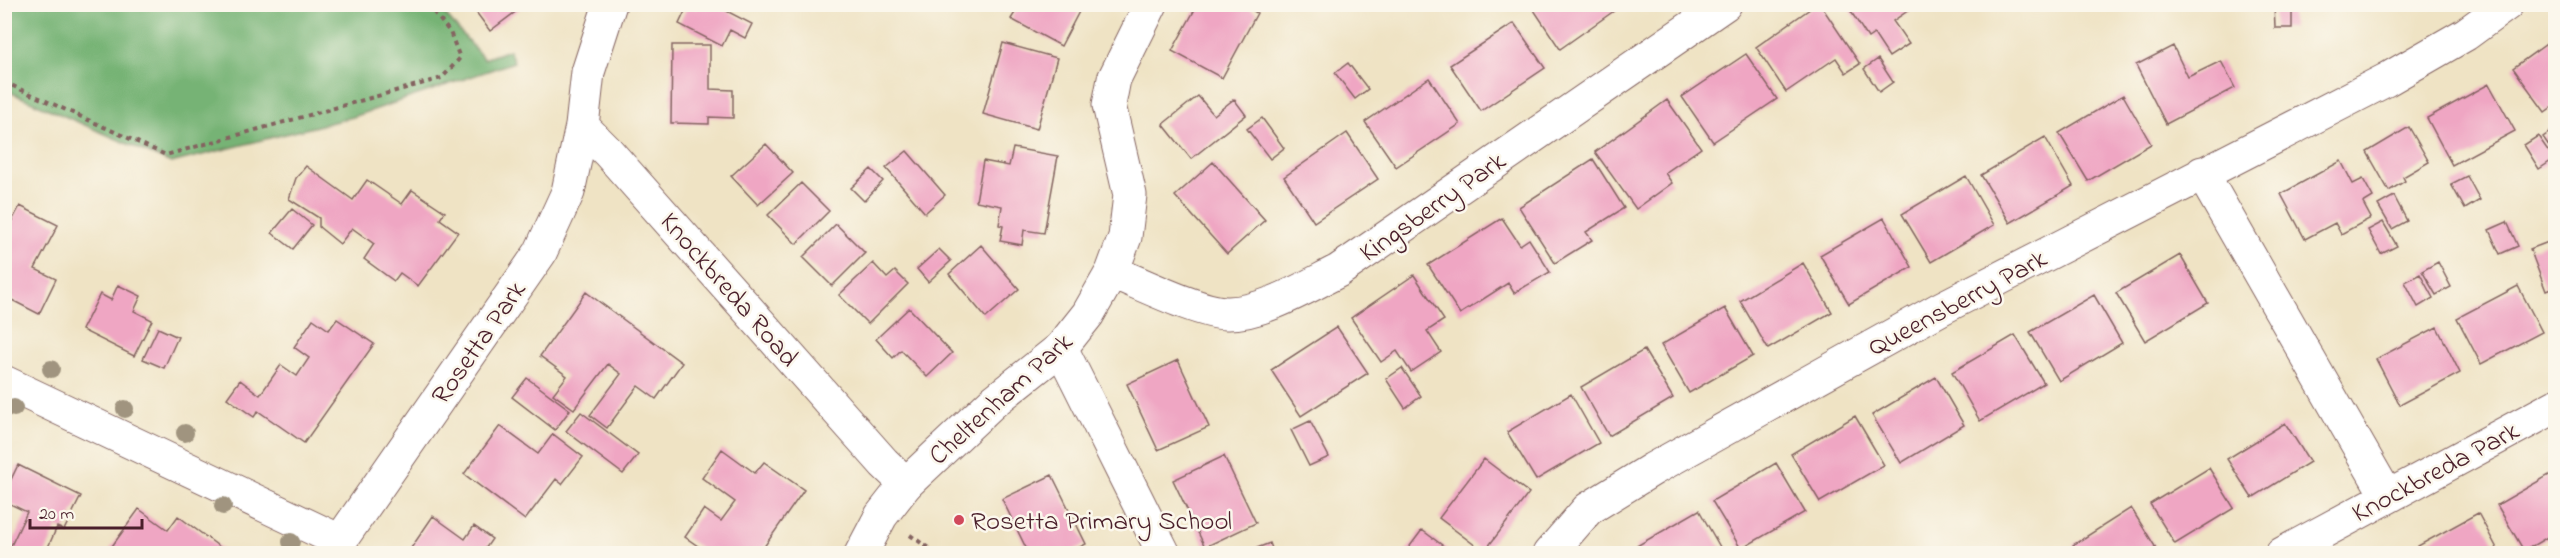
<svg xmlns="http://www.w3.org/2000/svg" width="2560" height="558" font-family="'Indie Flower',sans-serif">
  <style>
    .forest { fill: #76b374; stroke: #606950; stroke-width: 1.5 }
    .building { fill: #efa6c3 }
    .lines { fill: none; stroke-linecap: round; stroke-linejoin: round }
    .minor-casing { stroke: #846461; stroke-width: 35 }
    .tertiary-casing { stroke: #846461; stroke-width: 35 }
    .path { stroke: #846461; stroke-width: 4; stroke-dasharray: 4.5 4.5; stroke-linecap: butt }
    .minor { stroke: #fff; stroke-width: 33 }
    .tertiary { stroke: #fff; stroke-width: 33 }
    .tree { fill: #a0947f }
    .poi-dot { fill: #d1495b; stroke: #fbf7ec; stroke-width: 2 }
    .labels { text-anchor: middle; stroke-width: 5; stroke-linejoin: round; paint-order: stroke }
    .street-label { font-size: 27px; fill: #4a1f2b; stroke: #fbf7ec }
    .poi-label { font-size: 27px; fill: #4a1f2b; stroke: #fbf7ec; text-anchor: start }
  </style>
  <rect width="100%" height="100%" fill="#fbf7ec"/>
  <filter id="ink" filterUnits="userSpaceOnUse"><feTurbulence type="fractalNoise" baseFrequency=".0167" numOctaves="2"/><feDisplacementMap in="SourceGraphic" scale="12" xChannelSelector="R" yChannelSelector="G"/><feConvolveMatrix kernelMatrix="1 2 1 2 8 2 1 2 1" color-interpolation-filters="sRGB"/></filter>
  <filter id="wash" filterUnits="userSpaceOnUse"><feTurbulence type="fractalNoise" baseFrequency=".008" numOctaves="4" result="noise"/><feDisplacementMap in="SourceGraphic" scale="24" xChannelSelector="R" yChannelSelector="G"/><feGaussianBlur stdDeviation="1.35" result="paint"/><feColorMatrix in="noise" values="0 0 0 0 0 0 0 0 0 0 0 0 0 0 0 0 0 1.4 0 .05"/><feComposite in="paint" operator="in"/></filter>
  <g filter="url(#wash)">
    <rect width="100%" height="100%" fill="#efe3c4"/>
    <path class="forest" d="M5 4 437 5 484 59 509 50 514 62 353 117 171 163 5 90Z"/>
    <g id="blocks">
      <path class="building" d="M470 4H526L490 31Z
        M698 4H713L752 24 745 38 730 30 722 46 679 24 688 5 696 9Z
        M1004 4H1083L1061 46 1011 19 1016 11Z
        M1198 4H1242L1257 13 1222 78 1172 51Z
        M1530 4H1619L1621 6 1560 49Z
        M1817 4H1820L1860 64 1846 73 1836 58 1786 92 1756 47Z
        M1846 4H1918L1893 21 1909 44 1889 57 1874 34 1868 38Z
        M2274 4H2292V28H2275Z
        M1514 23 1545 68 1481 111 1450 65Z
        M2556 37V104L2545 112 2513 68Z
        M1003 43 1057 58 1037 129 983 114Z
        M672 45H710V89L733 90V118L709 117V124L671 123Z
        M2173 46 2188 77 2221 61 2235 88 2166 124 2136 65Z
        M1746 54 1777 99 1713 142 1682 97Z
        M1878 59 1893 82 1879 92 1864 69Z
        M1348 63 1368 89 1355 99 1335 73Z
        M1429 78 1460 124 1396 167 1365 122Z
        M2489 84 2515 131 2452 165 2427 118Z
        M2123 95 2151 144 2088 181 2059 133Z
        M1198 96 1214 115 1234 99 1246 115 1191 159 1163 124Z
        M1667 100 1701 148 1665 173 1672 183 1636 209 1595 152Z
        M1262 118 1284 148 1270 159 1247 129Z
        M2409 127 2429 162 2403 177 2405 181 2389 191 2367 152Z
        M2556 128V156L2543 137Z
        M1347 133 1378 179 1314 222 1284 177Z
        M2538 136 2554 159 2539 169 2524 145Z
        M2045 137 2073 186 2010 223 1981 175Z
        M766 144 793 173 758 205 731 176Z
        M1013 148 1058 156 1044 233 1024 230 1022 245 1000 241 1003 226 999 225 1002 206 976 201 983 161 1009 166Z
        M907 151 945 195 925 213 886 168Z
        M1593 159 1624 208 1586 232 1592 240 1555 263 1519 207Z
        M2341 161 2353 184 2363 179 2373 197 2363 203 2371 218 2341 234 2335 223 2305 239 2281 194Z
        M1213 162 1265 220 1227 254 1175 196Z
        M306 166 353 200 367 180 402 204 412 190 445 212 440 219 458 232 418 286 400 273 394 281 364 259 374 244 352 228 340 244 319 227V218L289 199 296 178Z
        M871 169 883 181 864 201 851 188Z
        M1966 176 1994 225 1931 262 1902 214Z
        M2467 176 2480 200 2465 209 2451 184Z
        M801 183 829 211 796 244 768 215Z
        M2394 196 2407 221 2392 229 2378 205Z
        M20 206 58 225 35 269 56 279 39 314 4 296V236Z
        M292 209 312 225 293 249 272 233Z
        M1502 218 1520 245 1529 239 1550 272 1514 293 1508 283 1460 314 1428 265Z
        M1884 218 1912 267 1849 304 1820 255Z
        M2383 222 2397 246 2381 254 2368 230Z
        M2507 222 2518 246 2500 254 2489 230Z
        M836 224 865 253 832 286 803 257Z
        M2556 239V287L2546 291 2530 249Z
        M981 245 1019 289 986 318 949 274Z
        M939 249 951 261 928 282 917 269Z
        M2180 255 2208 303 2145 341 2116 293Z
        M2438 262 2451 287 2436 295 2422 271Z
        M873 263 887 278 895 271 908 284 868 324 839 295Z
        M1803 263 1832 312 1768 349 1740 301Z
        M2420 274 2433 298 2418 307 2405 282Z
        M1414 275 1444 320 1427 331 1441 352 1411 372 1397 351 1381 362 1351 318Z
        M118 285 141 296 134 311 152 320 134 356 82 330 100 294 111 300Z
        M2518 286 2542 332 2481 364 2457 318Z
        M586 292 682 363 656 399 638 386 607 428 590 415 621 374 608 364 574 409 553 394 567 376 540 356Z
        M2094 295 2122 343 2059 381 2030 332Z
        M909 308 952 353 927 377 901 350 893 358 876 339Z
        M1725 308 1753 356 1689 393 1661 345Z
        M313 319 329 330 337 319 374 344 304 443 258 411 254 417 227 398 240 380 260 395 281 365 297 376 309 358 294 347Z
        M1337 327 1368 373 1301 416 1271 370Z
        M2437 327 2460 373 2400 405 2376 359Z
        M158 328 178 337 164 368 143 359Z
        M2015 335 2044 383 1980 421 1952 372Z
        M1644 350 1673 398 1609 436 1581 387Z
        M1178 360 1209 427 1158 450 1127 384Z
        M1402 368 1421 396 1405 408 1386 379Z
        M1936 377 1964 425 1901 463 1872 415Z
        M527 378 570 410 555 430 512 397Z
        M1571 394 1599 443 1536 480 1507 432Z
        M581 412 638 455 623 474 566 431Z
        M1855 416 1884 465 1820 502 1791 454Z
        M1310 421 1329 457 1309 466 1291 430Z
        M2285 423 2310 462 2252 498 2227 459Z
        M500 426 538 454 553 434 583 457 562 484 556 479 525 520 464 474Z
        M722 449 755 473 764 462 804 490 759 554H699L702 549 685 537 704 509 721 521 735 502 702 478Z
        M1224 456 1256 523 1205 547 1173 480Z
        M1484 459 1529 493 1484 552 1439 518Z
        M1776 463 1805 512 1741 549 1712 501Z
        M18 465 81 496 64 530 57 527 45 554H7L27 512 4 501V494Z
        M2209 468 2234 508 2175 544 2150 504Z
        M2556 471V532L2524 551 2497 505Z
        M1052 475 1086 544 1066 554H1029L1002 499Z
        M2131 508 2156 548 2146 554H2078L2073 545Z
        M139 509 168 530 178 516 229 554H115L110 549Z
        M1699 510 1724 554H1639L1635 547Z
        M2478 513 2500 554H2423L2418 546Z
        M433 516 465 539 474 526 492 539 483 552 486 554H407Z
        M1422 530 1454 554H1404Z
        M1270 543 1274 554H1244V553Z"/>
    </g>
  </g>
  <g filter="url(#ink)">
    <use href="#blocks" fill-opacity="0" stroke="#846461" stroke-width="1.5"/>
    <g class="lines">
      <g class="minor-casing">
        <path id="minor" d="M2202 173 2387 496
          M1112 272C1140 283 1198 312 1226 313 1262 314 1306 287 1338 271L1725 4
          M1061 348 1164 554
          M4 382 340 541
          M906 484 993 402 1061 348 1088 314 1112 272 1125 237 1130 195 1109 105 1114 79 1151 4
          M1549 554 1588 509 1653 469 1940 309 2386 80 2466 34 2507 4
          M2282 554 2556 406"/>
      </g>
      <g class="tertiary-casing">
        <path id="tertiary" d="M582 126 608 152 884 463 906 484 881 516 861 554
          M331 554 540 253 568 192 582 126 588 72 610 4"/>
      </g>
      <path class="path" d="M4 82 166 155 442 78 460 58 450 32 427 4
        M910 535 937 554"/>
      <use href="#minor" class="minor"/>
      <use href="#tertiary" class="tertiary"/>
    </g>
    <g class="tree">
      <circle cx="51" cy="369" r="9"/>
      <circle cx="14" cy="408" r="9"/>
      <circle cx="125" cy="409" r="9"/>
      <circle cx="185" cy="433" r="9"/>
      <circle cx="223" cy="506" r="9"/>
      <circle cx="291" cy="542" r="9"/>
    </g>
  </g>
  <circle class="poi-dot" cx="959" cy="520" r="6"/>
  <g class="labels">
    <g class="street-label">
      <text transform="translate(1432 206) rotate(-35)" y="9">Kingsberry Park</text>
      <text transform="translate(730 289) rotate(49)" y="9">Knockbreda Road</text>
      <text transform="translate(1957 302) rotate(-28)" y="9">Queensberry Park</text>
      <text transform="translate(478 342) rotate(-55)" y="9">Rosetta Park</text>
      <text transform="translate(1000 398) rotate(-42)" y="9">Cheltenham Park</text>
      <text transform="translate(2435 471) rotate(-28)" y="9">Knockbreda Park</text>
    </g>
    <g class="poi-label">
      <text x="971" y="529">Rosetta Primary School</text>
    </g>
  </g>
  <rect width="2560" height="558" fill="none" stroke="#fbf7ec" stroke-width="24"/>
  <path d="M30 519v9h112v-9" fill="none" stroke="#4a1f2b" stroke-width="3"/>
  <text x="39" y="519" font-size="18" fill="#4a1f2b" stroke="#fbf7ec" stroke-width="4.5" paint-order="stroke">20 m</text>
</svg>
